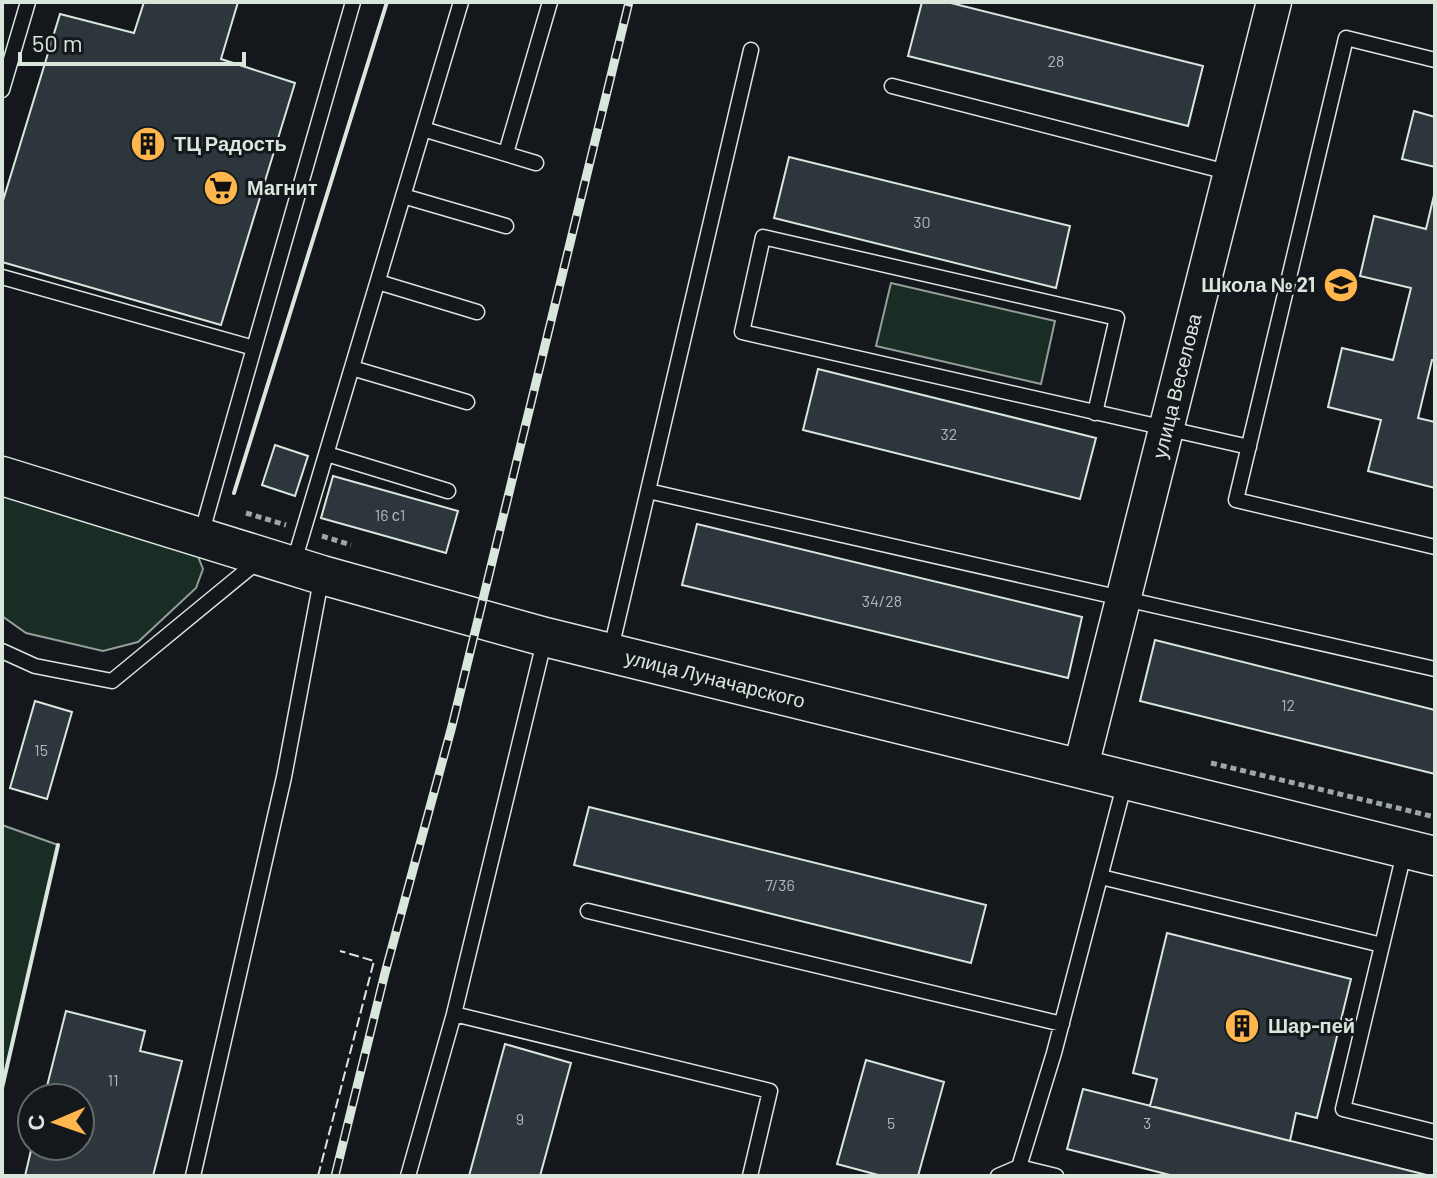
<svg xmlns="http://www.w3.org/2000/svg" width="1437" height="1178" font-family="Barlow,sans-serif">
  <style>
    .green { fill: #1a2d24; stroke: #939e99; stroke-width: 2 }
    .building { fill: #2c363c; stroke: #d8e6dc; stroke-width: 2 }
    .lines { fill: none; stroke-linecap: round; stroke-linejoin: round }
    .service-casing { stroke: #d8e6dc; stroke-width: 17 }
    .tertiary-casing { stroke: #d8e6dc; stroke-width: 37 }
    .secondary-casing { stroke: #d8e6dc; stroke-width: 41 }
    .path { stroke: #9da8a2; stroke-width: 5; stroke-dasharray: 6 4; stroke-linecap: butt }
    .service { stroke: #14181c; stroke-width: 14 }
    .tertiary { stroke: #14181c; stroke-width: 34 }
    .secondary { stroke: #14181c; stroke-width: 38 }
    .rail-casing { stroke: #d8e6dc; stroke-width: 9 }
    .rail { stroke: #14181c; stroke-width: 6; stroke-dasharray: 18; stroke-linecap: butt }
    .fence { stroke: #d8e6dc; stroke-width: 2; stroke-dasharray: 10 4; stroke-linecap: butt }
    .wall { stroke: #d8e6dc; stroke-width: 4 }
    .labels { text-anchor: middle; stroke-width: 6; stroke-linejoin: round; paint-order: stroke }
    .number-label { font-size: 16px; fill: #adbab4 }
    .poi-label { font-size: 20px; font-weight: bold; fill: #d8e6dc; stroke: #14181c; text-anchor: start }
    .street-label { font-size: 20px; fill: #d8e6dc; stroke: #14181c }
  </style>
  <rect width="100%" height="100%" fill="#14181c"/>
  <path class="green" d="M891 283 1055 321 1041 384 876 346Z
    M2 493 195 549 203 569 196 588 138 642 103 651 26 633 2 616Z
    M2 825 58 845 2 1088Z"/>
  <path class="building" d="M144 2H238L221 59 295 83 221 325 2 262V204L60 14 134 33Z
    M922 2H947L1203 66 1188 126 908 56Z
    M1414 111 1435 117V167L1402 159Z
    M789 157 1070 226 1056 288 774 218Z
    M1435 191V360H1432L1418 418 1435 422V488L1368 471 1381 420 1328 407 1342 348 1393 360 1411 288 1360 276 1374 216 1426 229Z
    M818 369 1096 438 1080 499 803 430Z
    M275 445 308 456 295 496 262 485Z
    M333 476 458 511 446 553 321 518Z
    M697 524 1082 617 1068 678 682 585Z
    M1155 640 1435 710V774L1140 701Z
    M35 701 72 712 47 799 10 788Z
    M589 807 986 905 971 963 574 865Z
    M1167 933 1351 979 1317 1118 1296 1113 1290 1141 1150 1106 1157 1079 1133 1073Z
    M66 1011 145 1031 140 1051 182 1061 153 1176H25L32 1146H80V1098H44Z
    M505 1044 571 1063 540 1176H469Z
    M866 1060 944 1082 918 1176H882L837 1164Z
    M1083 1089 1427 1175V1176H1174L1067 1149Z"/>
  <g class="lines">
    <g class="service-casing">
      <path id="service" d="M1435 60 1346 38 1236 500 1435 547
        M892 86 1231 173
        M2 90 28 2
        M423 129 536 163
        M506 153 550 2
        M403 196 506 226
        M2 277 254 348 201 535
        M378 282 477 312
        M254 348 353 2
        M352 368 467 402
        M1095 413 1117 318 763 237 742 332 1249 447
        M327 454 448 491
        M648 491 1435 669
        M293 565 461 2
        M545 638 454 1014 770 1091 750 1176
        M2 651 35 666 112 681 258 561
        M610 653 751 50
        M1405 849 1343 1109 1435 1132
        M1101 877 1382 945
        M588 911 1062 1024
        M1019 1167 1056 1176
        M193 1176 284 777 322 575
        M408 1176 454 1014
        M998 1176 1019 1167 1054 1053 1125 782"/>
    </g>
    <g class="tertiary-casing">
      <path id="tertiary" d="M1080 770 1274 2"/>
    </g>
    <g class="secondary-casing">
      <path id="secondary" d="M2 476 322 575 545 637 1435 856"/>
    </g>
    <path class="path" d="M246 513 286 525
      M322 536 351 545
      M1211 763 1435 817"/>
    <use href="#service" class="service"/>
    <use href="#tertiary" class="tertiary"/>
    <use href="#secondary" class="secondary"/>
    <g class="rail-casing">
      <path id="rail" d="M335 1176 385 973 452 726 629 2"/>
    </g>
    <use href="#rail" class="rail"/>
    <path class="fence" d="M318 1176 374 961 340 951"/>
    <path class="wall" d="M234 493 387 2
      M2 1088 58 845"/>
  </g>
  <defs>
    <g id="building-disc" transform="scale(1.8)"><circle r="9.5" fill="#ffb74d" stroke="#14181c"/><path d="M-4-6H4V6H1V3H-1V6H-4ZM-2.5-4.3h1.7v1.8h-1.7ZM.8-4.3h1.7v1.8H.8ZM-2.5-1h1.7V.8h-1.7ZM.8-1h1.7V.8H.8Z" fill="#111"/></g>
    <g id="supermarket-disc" transform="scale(1.8)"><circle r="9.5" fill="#ffb74d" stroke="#14181c"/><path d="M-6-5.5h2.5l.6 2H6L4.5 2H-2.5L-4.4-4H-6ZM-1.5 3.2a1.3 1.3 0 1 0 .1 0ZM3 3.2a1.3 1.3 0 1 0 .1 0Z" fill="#111"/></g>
    <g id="school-disc" transform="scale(1.8)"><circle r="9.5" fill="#ffb74d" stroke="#14181c"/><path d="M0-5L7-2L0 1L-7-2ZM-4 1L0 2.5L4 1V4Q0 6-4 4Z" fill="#111"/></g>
  </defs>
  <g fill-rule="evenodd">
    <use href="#building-disc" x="148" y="144"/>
    <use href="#supermarket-disc" x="221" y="188"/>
    <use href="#school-disc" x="1341" y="285"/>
    <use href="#building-disc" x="1242" y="1026"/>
  </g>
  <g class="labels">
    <g class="number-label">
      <text x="1056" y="67">28</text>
      <text x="922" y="228">30</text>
      <text x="949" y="440">32</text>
      <text x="390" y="521">16 с1</text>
      <text x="882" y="607">34/28</text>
      <text x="1288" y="711">12</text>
      <text x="41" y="756">15</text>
      <text x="780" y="891">7/36</text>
      <text x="113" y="1086">11</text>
      <text x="520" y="1125">9</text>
      <text x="891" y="1129">5</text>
      <text x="1147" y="1129">3</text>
    </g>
    <g class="poi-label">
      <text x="174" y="151">ТЦ Радость</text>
      <text x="247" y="195">Магнит</text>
      <text x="1315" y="292" text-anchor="end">Школа № 21</text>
      <text x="1268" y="1033">Шар-пей</text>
    </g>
    <g class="street-label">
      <text transform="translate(1177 386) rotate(-76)" y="7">улица Веселова</text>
      <text transform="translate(715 679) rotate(14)" y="7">улица Луначарского</text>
    </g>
  </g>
  <rect width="1437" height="1178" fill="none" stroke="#d8e6dc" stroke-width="8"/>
  <g transform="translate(56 1122) rotate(268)"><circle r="38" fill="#14181c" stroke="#626a69" stroke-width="2"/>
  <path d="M0-6L14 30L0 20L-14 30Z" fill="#ffb74d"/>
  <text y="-12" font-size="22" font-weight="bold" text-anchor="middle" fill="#d8e6dc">С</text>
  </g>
  <path d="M20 52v12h224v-12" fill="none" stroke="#d8e6dc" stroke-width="4"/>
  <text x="32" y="52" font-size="24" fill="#d8e6dc" stroke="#14181c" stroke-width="6" paint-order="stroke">50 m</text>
</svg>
